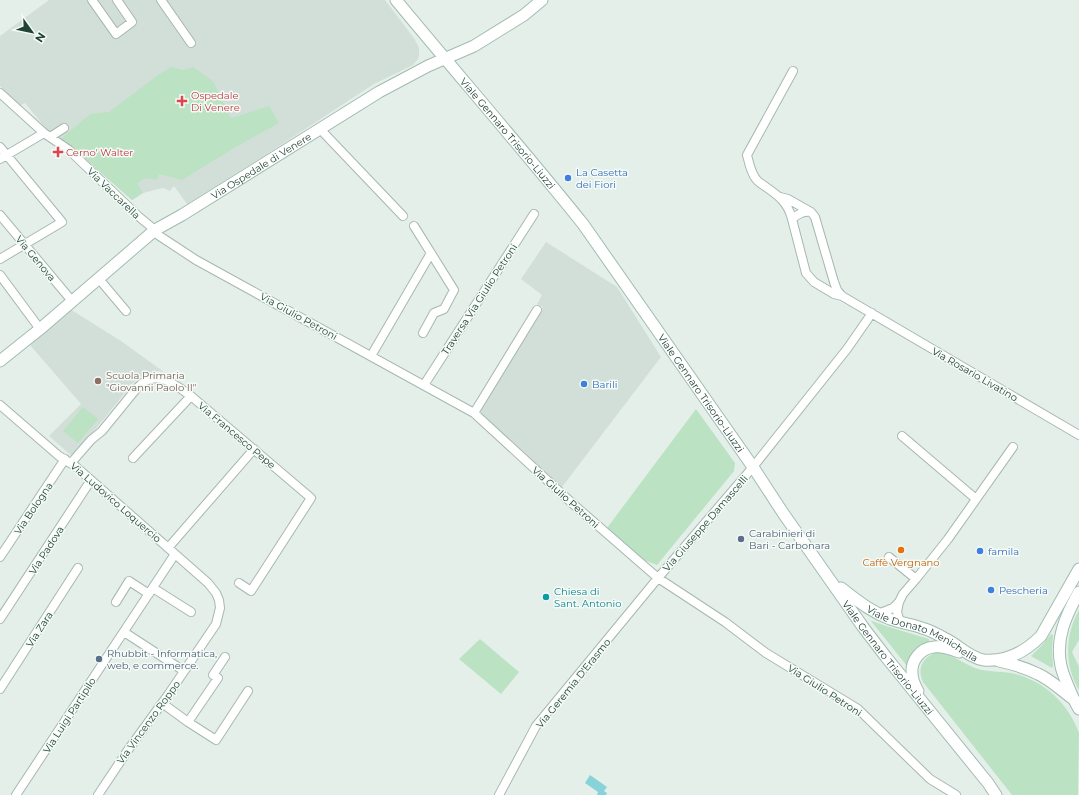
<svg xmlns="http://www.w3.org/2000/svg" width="1079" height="795" font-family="Montserrat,sans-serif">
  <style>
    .built { fill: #d2dfd8 }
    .green { fill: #bbe2c2 }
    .water { fill: #87d3d9 }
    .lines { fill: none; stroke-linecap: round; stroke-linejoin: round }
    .street-casing { stroke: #a6b8b0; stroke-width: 10 }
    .secondary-casing { stroke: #a1bcb0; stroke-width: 13 }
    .street { stroke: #fff; stroke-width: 8 }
    .secondary { stroke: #fff; stroke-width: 11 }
    .health-dot { fill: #e0444e; stroke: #f5fbf7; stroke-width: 1.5 }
    .shop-dot { fill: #3f7fe0; stroke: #f5fbf7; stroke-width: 1.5 }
    .education-dot { fill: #8d6e63; stroke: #f5fbf7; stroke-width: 1.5 }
    .service-dot { fill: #5c6f8a; stroke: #f5fbf7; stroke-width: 1.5 }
    .food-dot { fill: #e8710a; stroke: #f5fbf7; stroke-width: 1.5 }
    .culture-dot { fill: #0f9aa8; stroke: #f5fbf7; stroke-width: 1.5 }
    .labels { text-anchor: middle; stroke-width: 3; stroke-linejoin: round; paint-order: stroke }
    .health-label { font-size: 10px; fill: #be3a42; stroke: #f5fbf7; text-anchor: start }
    .street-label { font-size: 10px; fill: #214337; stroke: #f5fbf7 }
    .shop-label { font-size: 10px; fill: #366cbe; stroke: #f5fbf7; text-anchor: start }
    .education-label { font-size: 10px; fill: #785e54; stroke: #f5fbf7; text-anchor: start }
    .service-label { font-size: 10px; fill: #4e5e75; stroke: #f5fbf7; text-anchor: start }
    .food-label { font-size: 10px; fill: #c56008; stroke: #f5fbf7 }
    .culture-label { font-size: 10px; fill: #0d838f; stroke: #f5fbf7; text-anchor: start }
  </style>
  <rect width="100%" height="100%" fill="#e4efe9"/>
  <path class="built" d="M49 0H385L414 38 419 48V55L418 59 413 65 374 84 261 158 187 204 174 186 170 191 163 188 143 193 132 200 74 149 61 139 47 130 25 103 19 106 0 86V36Z
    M546 242 617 287 661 357 562 487 478 413 543 307 537 304 542 295 521 279Z
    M70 309 121 341 164 372 158 371 149 373 141 376 133 383 73 457 49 436 81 404 30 345Z"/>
  <path class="green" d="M171 67 184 70 193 67 213 81 231 118 269 106 279 123 239 145 182 180 159 174 157 180 146 178 137 183 143 193 132 200 74 149 61 139 90 114 109 112 158 75Z
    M83 407 98 419 78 443 63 431Z
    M696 409 735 463 734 471 657 565 644 560 607 528Z
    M1079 610V640L1072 652 1079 667V690C1064 665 1065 635 1079 610Z
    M871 621H872C891 628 910 633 929 639V641C915 649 914 652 907 666Z
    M1051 634 1053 635 1052 650 1053 666 1052 668 1031 656 1043 644Z
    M480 639 519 672 501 694 459 659Z
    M935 653C949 651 964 665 978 669 988 672 1000 671 1011 673 1042 679 1068 702 1079 733L1078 795H1012L923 682C917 669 922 658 935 653Z"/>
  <path class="water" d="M590 775 607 787 604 791 607 793 606 795H597L598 792 585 783Z"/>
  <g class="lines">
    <g class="street-casing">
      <path id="street" d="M92 0 116 34 132 22 117 0
        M161 0 191 43
        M0 93 44 133 69 150 138 216 155 230 158 235 196 260 474 413 573 504 658 578 725 622 766 653 858 709 930 779 956 795
        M320 129 403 216
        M50 137 64 128
        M0 147 62 222 0 259
        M0 159 44 133
        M780 197 788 199 811 212
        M0 215 72 301
        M792 219C798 214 803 211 811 212L815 217 834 282 837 290 842 296 834 294 814 282 806 273 792 219C788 203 779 196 766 187 763 185 758 182 756 179 751 173 749 163 747 155L793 71
        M414 226 454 290 444 309 434 313 423 333
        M0 275 40 329
        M99 279 126 311
        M842 296 1079 435
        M371 356 431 253
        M424 385 534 214
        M0 405 59 456 75 466 208 583 216 593 219 600 220 608 216 624 168 695 128 750 98 795
        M474 413 537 310
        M902 436 976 499
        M133 458 191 396
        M71 463 91 440 102 431 137 388C156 368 173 383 191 396L311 498 251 591 239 583
        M168 548 254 449
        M0 557 65 459
        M889 557 916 579
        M153 588 191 612
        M116 602 129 581 149 594
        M878 614 893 608 899 602
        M0 619 91 480
        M900 622 897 612 899 602 903 594 916 579 948 539 1013 447
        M124 632 184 671
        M0 689 78 568
        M162 703 188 722 216 740 248 691
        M188 722 218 678 213 675 225 657
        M16 795 175 554
        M499 795 536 726 658 578 753 467 847 349 872 313"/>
    </g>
    <g class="secondary-casing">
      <g id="secondary">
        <path id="s1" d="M396 0C458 75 522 148 583 224L753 467 783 513 863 627 886 657 988 783 996 795"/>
        <path id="s2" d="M0 361 40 329 155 230 182 215 379 92 428 66 474 46 524 15 542 0"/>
        <path id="s3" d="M841 588C857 600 871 612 890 619 900 623 912 624 922 628 930 630 937 634 944 638 958 644 969 658 984 660 1007 662 1026 651 1041 636L1079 569"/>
        <path d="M1079 592C1066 615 1055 639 1061 666 1062 671 1064 676 1066 681 1070 691 1073 699 1079 709"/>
        <path d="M999 661C1013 664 1026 668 1038 674 1051 680 1061 690 1072 698"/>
        <path d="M918 691C915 686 912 680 912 673 911 660 921 648 934 647 943 646 951 649 959 652"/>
      </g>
    </g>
    <use href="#street" class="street"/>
    <use href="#secondary" class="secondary"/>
  </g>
  <g class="health-dot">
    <path d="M180 95h4v4h4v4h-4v4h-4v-4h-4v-4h4z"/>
    <path d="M56 146h4v4h4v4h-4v4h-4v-4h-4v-4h4z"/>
  </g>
  <g class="shop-dot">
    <circle cx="568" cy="178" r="4"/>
    <circle cx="584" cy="384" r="4"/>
    <circle cx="980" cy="551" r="4"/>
    <circle cx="991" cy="590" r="4"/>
  </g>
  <circle class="education-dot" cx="98" cy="381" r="4"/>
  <g class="service-dot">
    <circle cx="741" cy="539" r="4"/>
    <circle cx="99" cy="659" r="4"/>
  </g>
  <circle class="food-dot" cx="901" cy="550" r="4"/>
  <circle class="culture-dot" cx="546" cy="597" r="4"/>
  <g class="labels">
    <g class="health-label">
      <text x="191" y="99">Ospedale<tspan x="191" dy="12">Di Venere</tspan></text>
      <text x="66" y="156">Cerno' Walter</text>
    </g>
    <g class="street-label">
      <text dy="4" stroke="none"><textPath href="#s1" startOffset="174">Viale Gennaro Trisorio-Liuzzi</textPath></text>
      <text dy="4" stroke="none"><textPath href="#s2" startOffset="327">Via Ospedale di Venere</textPath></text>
      <text transform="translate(114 193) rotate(44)" y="4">Via Vaccarella</text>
      <text transform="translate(36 258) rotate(50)" y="4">Via Genova</text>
      <text transform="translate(479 299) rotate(-57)" y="4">Traversa Via Giulio Petroni</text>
      <text transform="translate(299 316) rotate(29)" y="4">Via Giulio Petroni</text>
      <text transform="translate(975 374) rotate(30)" y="4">Via Rosario Livatino</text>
      <text dy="4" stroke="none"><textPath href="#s1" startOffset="498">Viale Gennaro Trisorio-Liuzzi</textPath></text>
      <text transform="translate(237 435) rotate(40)" y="4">Via Francesco Pepe</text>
      <text transform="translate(566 497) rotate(42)" y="4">Via Giulio Petroni</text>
      <text transform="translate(116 502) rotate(41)" y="4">Via Ludovico Loquercio</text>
      <text transform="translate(33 508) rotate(-56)" y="4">Via Bologna</text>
      <text transform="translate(705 523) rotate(-49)" y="4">Via Giuseppe Damascelli</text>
      <text transform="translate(46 550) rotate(-57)" y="4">Via Padova</text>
      <text transform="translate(39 629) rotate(-57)" y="4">Via Zara</text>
      <text dy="4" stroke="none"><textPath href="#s3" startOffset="94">Viale Donato Menichella</textPath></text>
      <text dy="4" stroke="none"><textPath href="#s1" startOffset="822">Viale Gennaro Trisorio-Liuzzi</textPath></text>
      <text transform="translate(573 683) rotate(-51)" y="4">Via Geremia D'Erasmo</text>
      <text transform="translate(825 690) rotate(33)" y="4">Via Giulio Petroni</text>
      <text transform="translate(69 715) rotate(-57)" y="4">Via Luigi Partipilo</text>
      <text transform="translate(148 722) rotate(-54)" y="4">Via Vincenzo Roppo</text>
    </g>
    <g class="shop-label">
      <text x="576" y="176">La Casetta<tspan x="576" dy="12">dei Fiori</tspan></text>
      <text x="592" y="388">Barili</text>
      <text x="988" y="555">famila</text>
      <text x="999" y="594">Pescheria</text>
    </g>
    <g class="education-label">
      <text x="106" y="379">Scuola Primaria<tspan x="106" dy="12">"Giovanni Paolo II"</tspan></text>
    </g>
    <g class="service-label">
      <text x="749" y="537">Carabinieri di<tspan x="749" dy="12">Bari - Carbonara</tspan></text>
      <text x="107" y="657">Rhubbit - Informatica,<tspan x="107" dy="12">web, e commerce.</tspan></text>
    </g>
    <g class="food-label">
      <text x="901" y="566">Caffè Vergnano</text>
    </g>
    <g class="culture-label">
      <text x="554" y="595">Chiesa di<tspan x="554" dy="12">Sant. Antonio</tspan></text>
    </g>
  </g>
  <g transform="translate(32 32) rotate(123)" stroke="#f5fbf7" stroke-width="3" paint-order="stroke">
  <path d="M0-3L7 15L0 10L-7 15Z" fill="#214337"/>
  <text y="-6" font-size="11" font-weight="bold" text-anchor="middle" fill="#214337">N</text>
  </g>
</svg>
